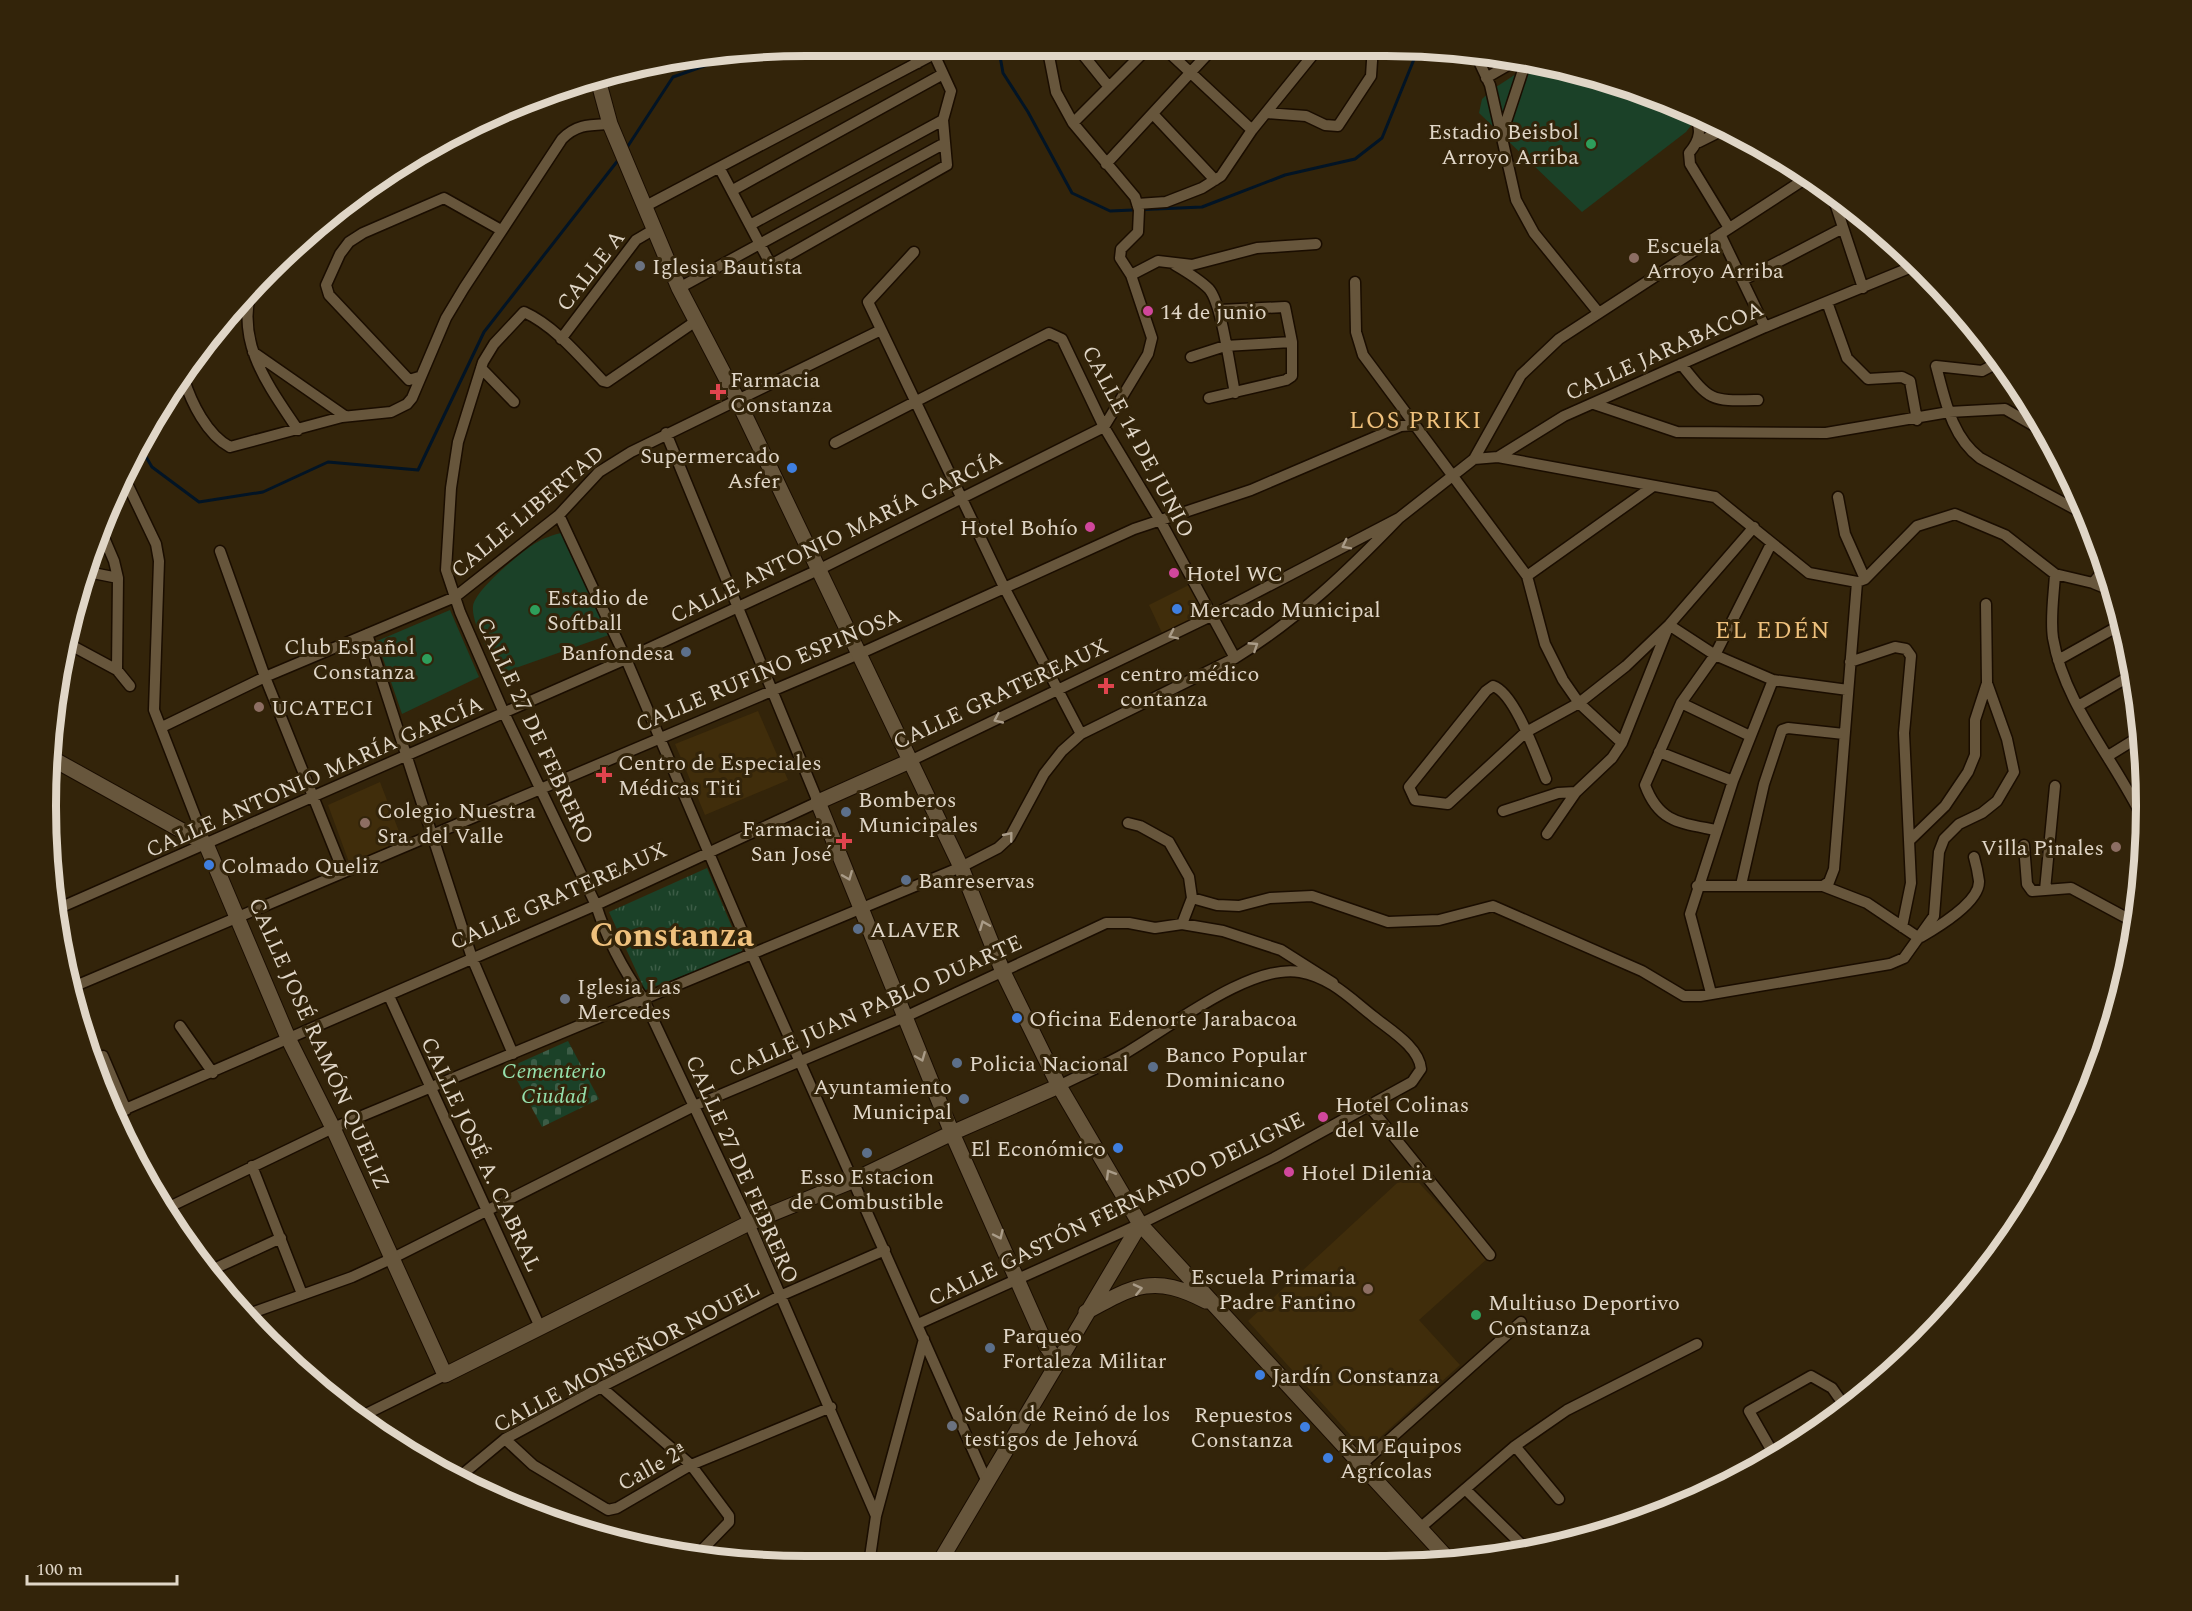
<svg xmlns="http://www.w3.org/2000/svg" width="2192" height="1611" font-family="Spectral,serif">
  <style>
    .built { fill: #402d0b }
    .cemetery { fill: url(#cemetery-stones) }
    .park { fill: url(#park-tufts) }
    .pitch { fill: #1b4128 }
    .lines { fill: none; stroke-linecap: round; stroke-linejoin: round }
    .stream { stroke: #021425; stroke-width: 3 }
    .street-casing { stroke: #1a0d00; stroke-width: 13 }
    .secondary-casing { stroke: #1a0d00; stroke-width: 17 }
    .street { stroke: #67563c; stroke-width: 10 }
    .secondary { stroke: #67563c; stroke-width: 15 }
    .oneway { stroke: #aa9c88 }
    .leisure-dot { fill: #2e9e5b; stroke: #33240a; stroke-width: 2 }
    .education-dot { fill: #8d6e63; stroke: #33240a; stroke-width: 2 }
    .worship-dot { fill: #6b7280; stroke: #33240a; stroke-width: 2 }
    .hotel-dot { fill: #d1479c; stroke: #33240a; stroke-width: 2 }
    .health-dot { fill: #e0444e; stroke: #33240a; stroke-width: 2 }
    .shop-dot { fill: #3f7fe0; stroke: #33240a; stroke-width: 2 }
    .service-dot { fill: #5c6f8a; stroke: #33240a; stroke-width: 2 }
    .labels { text-anchor: middle; stroke-width: 6; stroke-linejoin: round; paint-order: stroke }
    .poi-label { font-size: 22px; fill: #e0d6c7; stroke: #33240a; text-anchor: start }
    .street-label { font-size: 22px; fill: #e0d6c7; stroke: #33240a }
    .park-label { font-size: 22px; font-style: italic; fill: #96e1ad; stroke: #33240a }
    .neighbourhood-label { font-size: 24px; letter-spacing: 1.5px; fill: #efc17d; stroke: #33240a }
    .town-label { font-size: 34px; font-weight: bold; fill: #efc17d; stroke: #33240a }
    .rim { fill: none; stroke: #e0d6c7; stroke-width: 8 }
  </style>
  <defs>
    <pattern id="cemetery-stones" width="16" height="16" patternUnits="userSpaceOnUse" patternTransform="scale(1.5)"><rect width="16" height="16" fill="#1b4128"/><path d="M2 7V4a2 2 0 0 1 4 0v3zM10 15v-3a2 2 0 0 1 4 0v3z" fill="#3c5c46"/></pattern>
    <pattern id="park-tufts" width="24" height="20" patternUnits="userSpaceOnUse" patternTransform="scale(1.5)"><rect width="24" height="20" fill="#1b4128"/><path d="M3 7l-1-3M5 7V3M7 7l1-3M15 17l-1-3M17 17v-4M19 17l1-3" fill="none" stroke="#3c5c46"/></pattern>
  </defs>
  <rect width="100%" height="100%" fill="#33240a"/>
  <path class="built" d="M1191 584 1206 614 1163 635 1149 605Z
    M758 711 788 780 705 815 675 744Z
    M380 782 403 842 350 865 328 805Z
    M1409 1172 1488 1258 1419 1320 1460 1365 1365 1451 1248 1321Z"/>
  <path class="cemetery" d="M568 1041 599 1099 542 1127 510 1067Z"/>
  <path class="park" d="M707 868 743 953 645 990 609 912Z"/>
  <path class="pitch" d="M1533 63 1583 71 1684 109 1693 123 1686 132 1582 212 1479 113 1482 99 1493 89Z
    M564 532 609 635 499 674C491 657 471 623 473 606 475 590 520 553 534 544 543 538 553 535 564 532Z
    M450 610 479 677 402 714 377 641Z"/>
  <g class="lines">
    <path class="stream" d="M998 45 1003 73 1028 112 1072 193 1110 211 1202 207 1285 175 1355 159 1382 138 1419 47
      M626 149 673 77 738 54
      M139 445 152 467 199 502 263 492 328 462 418 470 484 332 619 159"/>
    <g class="street-casing">
      <path id="street" d="M908 45 918 63
        M1076 46 1109 87
        M1162 46 1252 130
        M1475 53 1490 85 1516 200 1534 233 1598 312
        M1486 78 1517 60
        M1693 112C1702 128 1701 139 1689 153L1690 164 1729 228
        M1267 113 1306 116 1325 125 1338 126 1371 76 1373 46
        M1153 114 1215 180
        M1073 123 1150 46
        M1502 134 1526 61
        M1699 142 1729 127
        M1106 164 1215 46
        M733 190 943 74
        M1831 191 1863 288
        M1137 204 1166 202 1202 188 1221 176 1252 130 1320 46
        M644 207 934 54 951 91 943 120 947 165 771 265 720 169
        M750 225 943 120
        M1720 234 1765 327
        M914 252 868 302 1004 587 1081 734
        M1175 265C1187 272 1199 279 1209 289 1222 304 1230 370 1235 393
        M1131 275 1158 261 1192 265 1257 248 1316 244
        M1743 280 1843 228
        M1355 282 1356 332 1363 355 1527 576 1545 644 1563 680 1579 703 1622 743
        M252 286C235 343 268 385 298 430
        M679 288 945 143
        M1827 302 1847 358 1868 379 1902 377 1910 381 1917 420
        M696 321 607 382 603 381C580 357 555 326 524 312L494 344 483 362 458 442 451 488 446 570 460 612 504 713 596 905C607 940 622 968 643 998L749 1223 876 1516
        M561 339 636 240 653 230
        M253 352 345 416
        M1191 357 1225 346 1292 342
        M2001 361 1982 371 1936 366C1945 399 1951 436 1980 458L2086 515
        M1681 364C1711 402 1710 401 1758 400
        M481 368 514 402
        M419 377 409 380 329 295 326 285 340 254 349 242 363 233 444 198 501 230
        M184 379C191 402 207 435 230 447L342 417 391 412 407 404 412 398 446 318 464 288 562 139C577 124 590 125 610 124
        M1209 398 1286 380 1292 376V342L1285 307 1219 310
        M1594 404 1677 432 1826 433 1949 412 2005 409 2045 432
        M835 443 1049 333 1062 339 1104 427 1161 522 1235 658
        M1498 457 1564 416 1765 327 1919 264
        M1474 459 1498 457 1715 497 1809 573 1857 582 1865 579 1917 526 1955 514 2005 535 2055 574 2093 583 2115 592
        M122 473 156 544 159 561 154 710 206 844
        M1838 497 1845 534 1865 579
        M559 515 626 659 752 954 987 1482
        M102 533 114 561 118 578 117 670
        M220 551 265 677 343 871
        M88 572 118 578
        M2055 574C2054 594 2050 618 2053 638 2064 704 2115 760 2143 819
        M1527 576 1652 487
        M2093 583 2106 567
        M367 634 472 958 513 1054
        M65 642 117 670 130 686
        M2058 660 2124 623
        M1850 662 1895 647 1906 649 1911 656 1904 733 1911 883 1902 927
        M1681 703 1750 736
        M2078 706 2132 675
        M162 727 265 677 455 597 559 515 599 472 631 452 881 330
        M1659 752 1733 781
        M2108 756 2142 735
        M910 761 1211 616 1399 518 1474 459 1521 375 1559 339 1811 175
        M1546 779C1537 758 1515 693 1493 686L1486 691 1409 787 1415 800 1448 804 1526 732 1579 703 1626 666 1669 625 1754 527
        M1503 811 1558 793 1576 792
        M1128 823 1140 826 1169 842 1189 877 1192 898 1182 924
        M1716 830C1681 823 1659 823 1645 785L1681 703 1715 655 1771 544
        M1547 834 1576 792 1612 758 1622 743 1669 625 1715 655 1773 680 1848 690
        M1911 839 1945 806 1968 772 1975 755V720L1987 683 1986 604
        M2024 845 2027 884 2032 891 2071 888 2136 923
        M1741 885 1764 784 1782 730 1788 728 1844 734
        M1697 886H1823L1867 903 1919 938
        M1823 886 1829 882 1834 869 1857 582
        M2045 890 2055 786
        M1192 898 1217 905 1239 906 1270 898 1312 896 1388 922 1439 920 1493 906 1642 971 1684 996H1700L1890 964 1904 958 1934 916 1939 852 1944 839 1959 824 1982 813 1997 801 2014 772 2007 739 1987 683
        M57 909 626 659 818 570 1104 427 1148 354 1152 338 1131 275 1120 258 1121 249 1138 232 1139 210 1135 197 1073 123 1056 92 1047 46
        M1921 937C1938 927 1980 902 1979 881 1978 873 1976 864 1974 857
        M73 987 859 654 1134 529 1251 490 1401 426 1415 425
        M1711 993 1690 914 1733 781 1773 680
        M389 996 540 1327
        M180 1026 213 1073
        M103 1056 126 1110
        M1369 1106 1490 1255
        M114 1114 596 905 818 802 666 433
        M252 1166 302 1294
        M163 1210 333 1128 961 867 998 848 1010 837 1044 774 1062 751 1081 734 1235 658C1297 620 1349 570 1399 518
        M216 1268 281 1238
        M246 1315 352 1277 393 1258 694 1106 905 1017 1106 923H1129L1155 928 1182 924 1223 931 1281 950 1333 983
        M918 1324 1140 1224 1274 1158 1412 1082 1421 1069C1419 1047 1390 1030 1374 1017 1351 999 1330 977 1300 972 1250 963 1168 1029 1124 1054 1103 1066 1080 1075 1059 1086
        M601 1387 691 1465 729 1516V1522L698 1554
        M360 1417 445 1375
        M505 1439 533 1465 608 1510 617 1508 691 1465 831 1407
        M1515 1446 1559 1499
        M1773 1453 1749 1411 1811 1376 1832 1388 1846 1408 1828 1421
        M1362 1464 1521 1322
        M458 1478 505 1439 601 1387 780 1296 885 1250
        M1465 1489 1526 1549
        M1420 1528 1515 1446 1567 1410 1697 1344
        M869 1564 876 1516 924 1339"/>
    </g>
    <g class="secondary-casing">
      <path id="secondary" d="M597 76 610 124 679 288 737 399 961 867 1003 972 1059 1086 1140 1224 1449 1560
        M53 759 206 844 289 1040 333 1128 445 1375 749 1223 852 1181 952 1133 1059 1086
        M910 761 818 802 952 1133 1047 1347 1057 1361
        M1086 1312C1135 1285 1154 1274 1206 1301
        M939 1563 1140 1224"/>
    </g>
    <use href="#street" class="street"/>
    <use href="#secondary" class="secondary"/>
  </g>
  <defs><path id="oneway-chevron" d="M-2-3.5L2.5 0L-2 3.5" fill="none" stroke-width="1.6" stroke-linecap="round" stroke-linejoin="round" transform="scale(1.5)"/></defs>
  <g class="oneway">
    <use href="#oneway-chevron" transform="translate(1346 545) rotate(153)"/>
    <use href="#oneway-chevron" transform="translate(1173 635) rotate(154)"/>
    <use href="#oneway-chevron" transform="translate(1254 646) rotate(-33)"/>
    <use href="#oneway-chevron" transform="translate(998 719) rotate(155)"/>
    <use href="#oneway-chevron" transform="translate(1009 836) rotate(-51)"/>
    <use href="#oneway-chevron" transform="translate(848 876) rotate(68)"/>
    <use href="#oneway-chevron" transform="translate(984 925) rotate(-112)"/>
    <use href="#oneway-chevron" transform="translate(921 1057) rotate(68)"/>
    <use href="#oneway-chevron" transform="translate(1110 1174) rotate(-121)"/>
    <use href="#oneway-chevron" transform="translate(999 1235) rotate(65)"/>
    <use href="#oneway-chevron" transform="translate(1138 1289) rotate(-13)"/>
  </g>
  <g class="leisure-dot">
    <circle cx="1591" cy="144" r="6"/>
    <circle cx="535" cy="610" r="6"/>
    <circle cx="427" cy="659" r="6"/>
    <circle cx="1476" cy="1315" r="6"/>
  </g>
  <g class="education-dot">
    <circle cx="1634" cy="258" r="6"/>
    <circle cx="259" cy="707" r="6"/>
    <circle cx="365" cy="823" r="6"/>
    <circle cx="2116" cy="847" r="6"/>
    <circle cx="1368" cy="1289" r="6"/>
  </g>
  <g class="worship-dot">
    <circle cx="640" cy="266" r="6"/>
    <circle cx="565" cy="999" r="6"/>
    <circle cx="952" cy="1426" r="6"/>
  </g>
  <g class="hotel-dot">
    <circle cx="1148" cy="311" r="6"/>
    <circle cx="1090" cy="527" r="6"/>
    <circle cx="1174" cy="573" r="6"/>
    <circle cx="1323" cy="1117" r="6"/>
    <circle cx="1289" cy="1172" r="6"/>
  </g>
  <g class="health-dot">
    <path d="M715 383h6v6h6v6h-6v6h-6v-6h-6v-6h6z"/>
    <path d="M1103 677h6v6h6v6h-6v6h-6v-6h-6v-6h6z"/>
    <path d="M601 766h6v6h6v6h-6v6h-6v-6h-6v-6h6z"/>
    <path d="M841 832h6v6h6v6h-6v6h-6v-6h-6v-6h6z"/>
  </g>
  <g class="shop-dot">
    <circle cx="792" cy="468" r="6"/>
    <circle cx="1177" cy="609" r="6"/>
    <circle cx="209" cy="865" r="6"/>
    <circle cx="1017" cy="1018" r="6"/>
    <circle cx="1118" cy="1148" r="6"/>
    <circle cx="1260" cy="1375" r="6"/>
    <circle cx="1305" cy="1427" r="6"/>
    <circle cx="1328" cy="1458" r="6"/>
  </g>
  <g class="service-dot">
    <circle cx="686" cy="652" r="6"/>
    <circle cx="846" cy="812" r="6"/>
    <circle cx="906" cy="880" r="6"/>
    <circle cx="858" cy="929" r="6"/>
    <circle cx="957" cy="1063" r="6"/>
    <circle cx="1153" cy="1067" r="6"/>
    <circle cx="964" cy="1099" r="6"/>
    <circle cx="867" cy="1153" r="6"/>
    <circle cx="990" cy="1348" r="6"/>
  </g>
  <g class="labels">
    <g class="poi-label">
      <text x="1579" y="139" text-anchor="end">Estadio Beisbol<tspan x="1579" dy="25">Arroyo Arriba</tspan></text>
      <text x="1646" y="253">Escuela<tspan x="1646" dy="25">Arroyo Arriba</tspan></text>
      <text x="652" y="274">Iglesia Bautista</text>
      <text x="1160" y="319">14 de junio</text>
      <text x="730" y="387">Farmacia<tspan x="730" dy="25">Constanza</tspan></text>
      <text x="780" y="463" text-anchor="end">Supermercado<tspan x="780" dy="25">Asfer</tspan></text>
      <text x="1078" y="535" text-anchor="end">Hotel Bohío</text>
      <text x="1186" y="581">Hotel WC</text>
      <text x="547" y="605">Estadio de<tspan x="547" dy="25">Softball</tspan></text>
      <text x="1189" y="617">Mercado Municipal</text>
      <text x="415" y="654" text-anchor="end">Club Español<tspan x="415" dy="25">Constanza</tspan></text>
      <text x="674" y="660" text-anchor="end">Banfondesa</text>
      <text x="1120" y="681">centro médico<tspan x="1120" dy="25">contanza</tspan></text>
      <text x="271" y="715">UCATECI</text>
      <text x="618" y="770">Centro de Especiales<tspan x="618" dy="25">Médicas Titi</tspan></text>
      <text x="858" y="807">Bomberos<tspan x="858" dy="25">Municipales</tspan></text>
      <text x="377" y="818">Colegio Nuestra<tspan x="377" dy="25">Sra. del Valle</tspan></text>
      <text x="832" y="836" text-anchor="end">Farmacia<tspan x="832" dy="25">San José</tspan></text>
      <text x="2104" y="855" text-anchor="end">Villa Pinales</text>
      <text x="221" y="873">Colmado Queliz</text>
      <text x="918" y="888">Banreservas</text>
      <text x="870" y="937">ALAVER</text>
      <text x="577" y="994">Iglesia Las<tspan x="577" dy="25">Mercedes</tspan></text>
      <text x="1029" y="1026">Oficina Edenorte Jarabacoa</text>
      <text x="1165" y="1062">Banco Popular<tspan x="1165" dy="25">Dominicano</tspan></text>
      <text x="969" y="1071">Policia Nacional</text>
      <text x="952" y="1094" text-anchor="end">Ayuntamiento<tspan x="952" dy="25">Municipal</tspan></text>
      <text x="1335" y="1112">Hotel Colinas<tspan x="1335" dy="25">del Valle</tspan></text>
      <text x="1106" y="1156" text-anchor="end">El Económico</text>
      <text x="1301" y="1180">Hotel Dilenia</text>
      <text x="867" y="1184" text-anchor="middle">Esso Estacion<tspan x="867" dy="25">de Combustible</tspan></text>
      <text x="1356" y="1284" text-anchor="end">Escuela Primaria<tspan x="1356" dy="25">Padre Fantino</tspan></text>
      <text x="1488" y="1310">Multiuso Deportivo<tspan x="1488" dy="25">Constanza</tspan></text>
      <text x="1002" y="1343">Parqueo<tspan x="1002" dy="25">Fortaleza Militar</tspan></text>
      <text x="1272" y="1383">Jardín Constanza</text>
      <text x="964" y="1421">Salón de Reinó de los<tspan x="964" dy="25">testigos de Jehová</tspan></text>
      <text x="1293" y="1422" text-anchor="end">Repuestos<tspan x="1293" dy="25">Constanza</tspan></text>
      <text x="1340" y="1453">KM Equipos<tspan x="1340" dy="25">Agrícolas</tspan></text>
    </g>
    <g class="street-label">
      <text transform="translate(590 270) rotate(-52)" y="8">CALLE A</text>
      <text transform="translate(1664 350) rotate(-24)" y="8">CALLE JARABACOA</text>
      <text transform="translate(1139 441) rotate(62)" y="8">CALLE 14 DE JUNIO</text>
      <text transform="translate(527 511) rotate(-40)" y="8">CALLE LIBERTAD</text>
      <text transform="translate(836 536) rotate(-26)" y="8">CALLE ANTONIO MARÍA GARCÍA</text>
      <text transform="translate(768 669) rotate(-23)" y="8">CALLE RUFINO ESPINOSA</text>
      <text transform="translate(1000 693) rotate(-25)" y="8">CALLE GRATEREAUX</text>
      <text transform="translate(536 730) rotate(65)" y="8">CALLE 27 DE FEBRERO</text>
      <text transform="translate(314 776) rotate(-24)" y="8">CALLE ANTONIO MARÍA GARCÍA</text>
      <text transform="translate(558 895) rotate(-24)" y="8">CALLE GRATEREAUX</text>
      <text transform="translate(875 1005) rotate(-24)" y="8">CALLE JUAN PABLO DUARTE</text>
      <text transform="translate(320 1043) rotate(66)" y="8">CALLE JOSÉ RAMÓN QUELIZ</text>
      <text transform="translate(482 1154) rotate(65)" y="8">CALLE JOSÉ A. CABRAL</text>
      <text transform="translate(743 1169) rotate(66)" y="8">CALLE 27 DE FEBRERO</text>
      <text transform="translate(1116 1208) rotate(-26)" y="8">CALLE GASTÓN FERNANDO DELIGNE</text>
      <text transform="translate(626 1356) rotate(-28)" y="8">CALLE MONSEÑOR NOUEL</text>
      <text transform="translate(652 1466) rotate(-29)" y="8">Calle 2ª</text>
    </g>
    <g class="park-label">
      <text x="554" y="1078">Cementerio<tspan x="554" dy="25">Ciudad</tspan></text>
    </g>
    <g class="neighbourhood-label">
      <text x="1416" y="428">LOS PRIKI</text>
      <text x="1773" y="638">EL EDÉN</text>
    </g>
    <g class="town-label">
      <text x="672" y="946">Constanza</text>
    </g>
  </g>
  <path d="M0 0H2192V1611H0ZM806 56H1386A750 750 0 0 1 2136 806V806A750 750 0 0 1 1386 1556H806A750 750 0 0 1 56 806V806A750 750 0 0 1 806 56Z" fill="#33240a" fill-rule="evenodd"/>
  <path class="rim" d="M806 56H1386A750 750 0 0 1 2136 806V806A750 750 0 0 1 1386 1556H806A750 750 0 0 1 56 806V806A750 750 0 0 1 806 56Z"/>
  <path d="M27 1575v9h150v-9" fill="none" stroke="#e0d6c7" stroke-width="3"/>
  <text x="36" y="1575" font-size="18" fill="#e0d6c7" stroke="#33240a" stroke-width="4.5" paint-order="stroke">100 m</text>
</svg>
